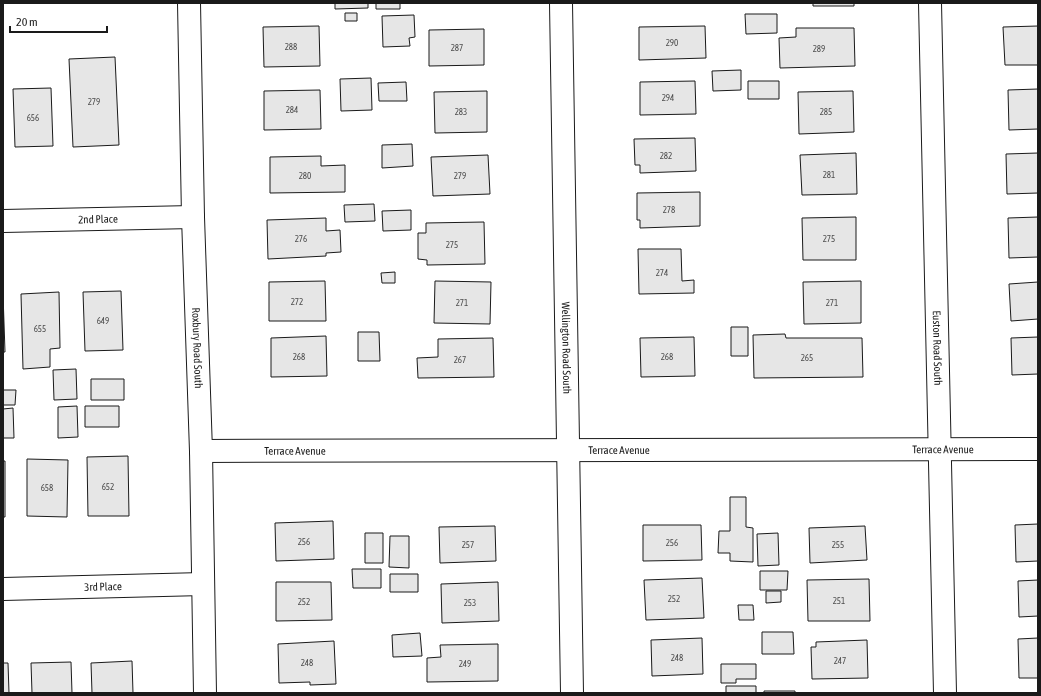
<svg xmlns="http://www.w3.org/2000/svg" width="1041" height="696" font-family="'Asap Condensed',sans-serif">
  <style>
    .building { fill: #e6e6e6; stroke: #1a1a1a }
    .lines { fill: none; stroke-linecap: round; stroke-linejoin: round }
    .minor-casing { stroke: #1a1a1a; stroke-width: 24 }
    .minor { stroke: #fff; stroke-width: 22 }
    .labels { text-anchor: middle; stroke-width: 3; stroke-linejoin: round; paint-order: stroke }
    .number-label { font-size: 9px; fill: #4d4d4d }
    .street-label { font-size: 11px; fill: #1a1a1a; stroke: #fff }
  </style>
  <rect width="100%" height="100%" fill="#fff"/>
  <path class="building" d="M335 3H368V8L335 9Z
    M376 3H400V9H376Z
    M813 3H854V6H813Z
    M345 13H357V21H345Z
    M745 14H777V33L746 34Z
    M414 15 415 37 409 38 410 46 383 47 382 16Z
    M319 26 320 66 264 67 263 27Z
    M705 26 706 58 639 60V27Z
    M1038 26V65H1005L1003 27Z
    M796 28H854L855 66 780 68 779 38 796 37Z
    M484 29V65L429 66V30Z
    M115 57 119 145 73 147 69 59Z
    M741 70V90L713 91 712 71Z
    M371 78 372 110 341 111 340 79Z
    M695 81 696 114 640 115V82Z
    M748 81H779V99H748Z
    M406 82 407 101H379L378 83Z
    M51 88 53 146 15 147 13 89Z
    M1038 89V129L1009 130 1008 90Z
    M320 90 321 129 264 130V91Z
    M487 91V132L435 133 434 92Z
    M853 91 854 132 799 134 798 92Z
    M695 138 696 171 640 173V165H635L634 139Z
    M412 144 413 166 382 168V145Z
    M856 153 857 194 802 195 800 155Z
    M1038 153V193L1007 194 1006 154Z
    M488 155 490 194 433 196 431 157Z
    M321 156V166L345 165V192L270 193V157Z
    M700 192V226L640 228V220H637V193Z
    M374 204 375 221 345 222 344 205Z
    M411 210V230L383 231 382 211Z
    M856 217V260H803L802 218Z
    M1038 217V257L1009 258 1008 218Z
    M326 218V231L340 230 341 252 326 253V256L268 259 267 220Z
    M484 222 485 264 427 265V260L418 259V233H426V223Z
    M638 249H681L682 281 694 280V293L639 294Z
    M395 272V283H382L381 273Z
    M325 281 326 321H269V282Z
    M435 281 491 282 490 324 434 323Z
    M861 281V323L804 324 803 282Z
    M1038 282V319L1011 321 1009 284Z
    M121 291 123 350 85 351 83 292Z
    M59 292 60 348 50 349V367L23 369 21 294Z
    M3 294 5 352H3Z
    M731 327H748V356H731Z
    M358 332H379L380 361H358Z
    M785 334 786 338H862L863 377 754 378 753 335Z
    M326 336 327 376 271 377V338Z
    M694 337 695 376 641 377 640 338Z
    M1038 337V374L1012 375 1011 338Z
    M493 338 494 377 418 378 417 358 438 357V339Z
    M76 369 77 399 54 400 53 370Z
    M91 379H124V400H91Z
    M3 390H16L15 405H3Z
    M77 406 78 437 58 438V407Z
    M85 406H119V427H85Z
    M13 408 14 438H3V409Z
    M128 456 129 516H88L87 457Z
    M27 459 68 460 67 517 27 516Z
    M3 461H5V517H3Z
    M730 497H746V527L753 528V562L730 561V553H718L719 531H730Z
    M333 521 334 559 276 561 275 523Z
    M1038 524V561L1016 562 1015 525Z
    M643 525H701L702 560 643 561Z
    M495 526 496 561 440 563 439 527Z
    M865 526 867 560 810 563 809 528Z
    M365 533H383V563H365Z
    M778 533 779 565 758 566 757 534Z
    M390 536H409V568L389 567Z
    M352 569H381V588H353Z
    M760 571H788L787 590H760Z
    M390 574H418V592H390Z
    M702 578 704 618 646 620 644 580Z
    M869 579 870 621H808L807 580Z
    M1038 580V616L1019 617 1018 581Z
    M276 582H331L332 620 276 621Z
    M498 582 499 621 442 623 441 584Z
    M766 591H781V602L766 603Z
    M738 605H753L754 620H739Z
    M762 632H793L794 654H762Z
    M420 633 422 656 393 657 392 635Z
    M702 638 703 674 652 676 651 640Z
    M1038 638V678H1019L1018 639Z
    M867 640 868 678 812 679 811 647H816V642Z
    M334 641 336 684 310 685V682L279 683 278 644Z
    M498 644V681L427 682V658L441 657 440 645Z
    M132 661 133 693H92L91 663Z
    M71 662 72 693H32L31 663Z
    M3 663H8L9 693H3Z
    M721 664H756V679H736V683H721Z
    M726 686H756V693H726Z
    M764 691H795V693H764Z"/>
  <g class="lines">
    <g class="minor-casing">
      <g id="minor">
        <path id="s1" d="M189 3 193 217 201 451 205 693"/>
        <path id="s2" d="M561 3 572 693"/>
        <path id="s3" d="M930 3 945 693"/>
        <path id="s4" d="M3 221 193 217"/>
        <path id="s5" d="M201 451 1038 449"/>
        <path id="s6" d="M3 589 203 584"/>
      </g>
    </g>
    <use href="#minor" class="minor"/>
  </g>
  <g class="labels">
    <g class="number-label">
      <text x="672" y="46">290</text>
      <text x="291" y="50">288</text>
      <text x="457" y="51">287</text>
      <text x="819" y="52">289</text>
      <text x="668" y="101">294</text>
      <text x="94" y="105">279</text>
      <text x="292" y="113">284</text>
      <text x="461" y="115">283</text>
      <text x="826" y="115">285</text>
      <text x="33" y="121">656</text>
      <text x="666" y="159">282</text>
      <text x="829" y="178">281</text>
      <text x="305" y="179">280</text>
      <text x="460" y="179">279</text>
      <text x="669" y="213">278</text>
      <text x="301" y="242">276</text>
      <text x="829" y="242">275</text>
      <text x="452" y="248">275</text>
      <text x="662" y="276">274</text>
      <text x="297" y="305">272</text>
      <text x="462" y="306">271</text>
      <text x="832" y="306">271</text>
      <text x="103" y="324">649</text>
      <text x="40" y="332">655</text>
      <text x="299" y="360">268</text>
      <text x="667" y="360">268</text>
      <text x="807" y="361">265</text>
      <text x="460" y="363">267</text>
      <text x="108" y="490">652</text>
      <text x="47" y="491">658</text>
      <text x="304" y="545">256</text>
      <text x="672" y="546">256</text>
      <text x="468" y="548">257</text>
      <text x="838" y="548">255</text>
      <text x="674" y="602">252</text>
      <text x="839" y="604">251</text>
      <text x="304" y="605">252</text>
      <text x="470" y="606">253</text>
      <text x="677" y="661">248</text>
      <text x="840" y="664">247</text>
      <text x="307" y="666">248</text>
      <text x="465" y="667">249</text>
    </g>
    <g class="street-label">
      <text dy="4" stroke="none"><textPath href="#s4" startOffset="95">2nd Place</textPath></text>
      <text dy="4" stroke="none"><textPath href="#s1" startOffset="345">Roxbury Road South</textPath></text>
      <text dy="4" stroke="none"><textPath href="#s2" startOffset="345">Wellington Road South</textPath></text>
      <text dy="4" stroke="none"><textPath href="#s3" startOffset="345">Euston Road South</textPath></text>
      <text dy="4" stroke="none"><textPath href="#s5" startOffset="742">Terrace Avenue</textPath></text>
      <text dy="4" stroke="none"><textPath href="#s5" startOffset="418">Terrace Avenue</textPath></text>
      <text dy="4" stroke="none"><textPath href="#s5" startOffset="94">Terrace Avenue</textPath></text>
      <text dy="4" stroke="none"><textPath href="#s6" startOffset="100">3rd Place</textPath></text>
    </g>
  </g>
  <rect width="1041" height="696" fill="none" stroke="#1a1a1a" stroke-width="8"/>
  <path d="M10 26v6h97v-6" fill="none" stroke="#1a1a1a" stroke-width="2"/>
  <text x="16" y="26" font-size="12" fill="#1a1a1a" stroke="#ffffff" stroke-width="3" paint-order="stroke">20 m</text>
</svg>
